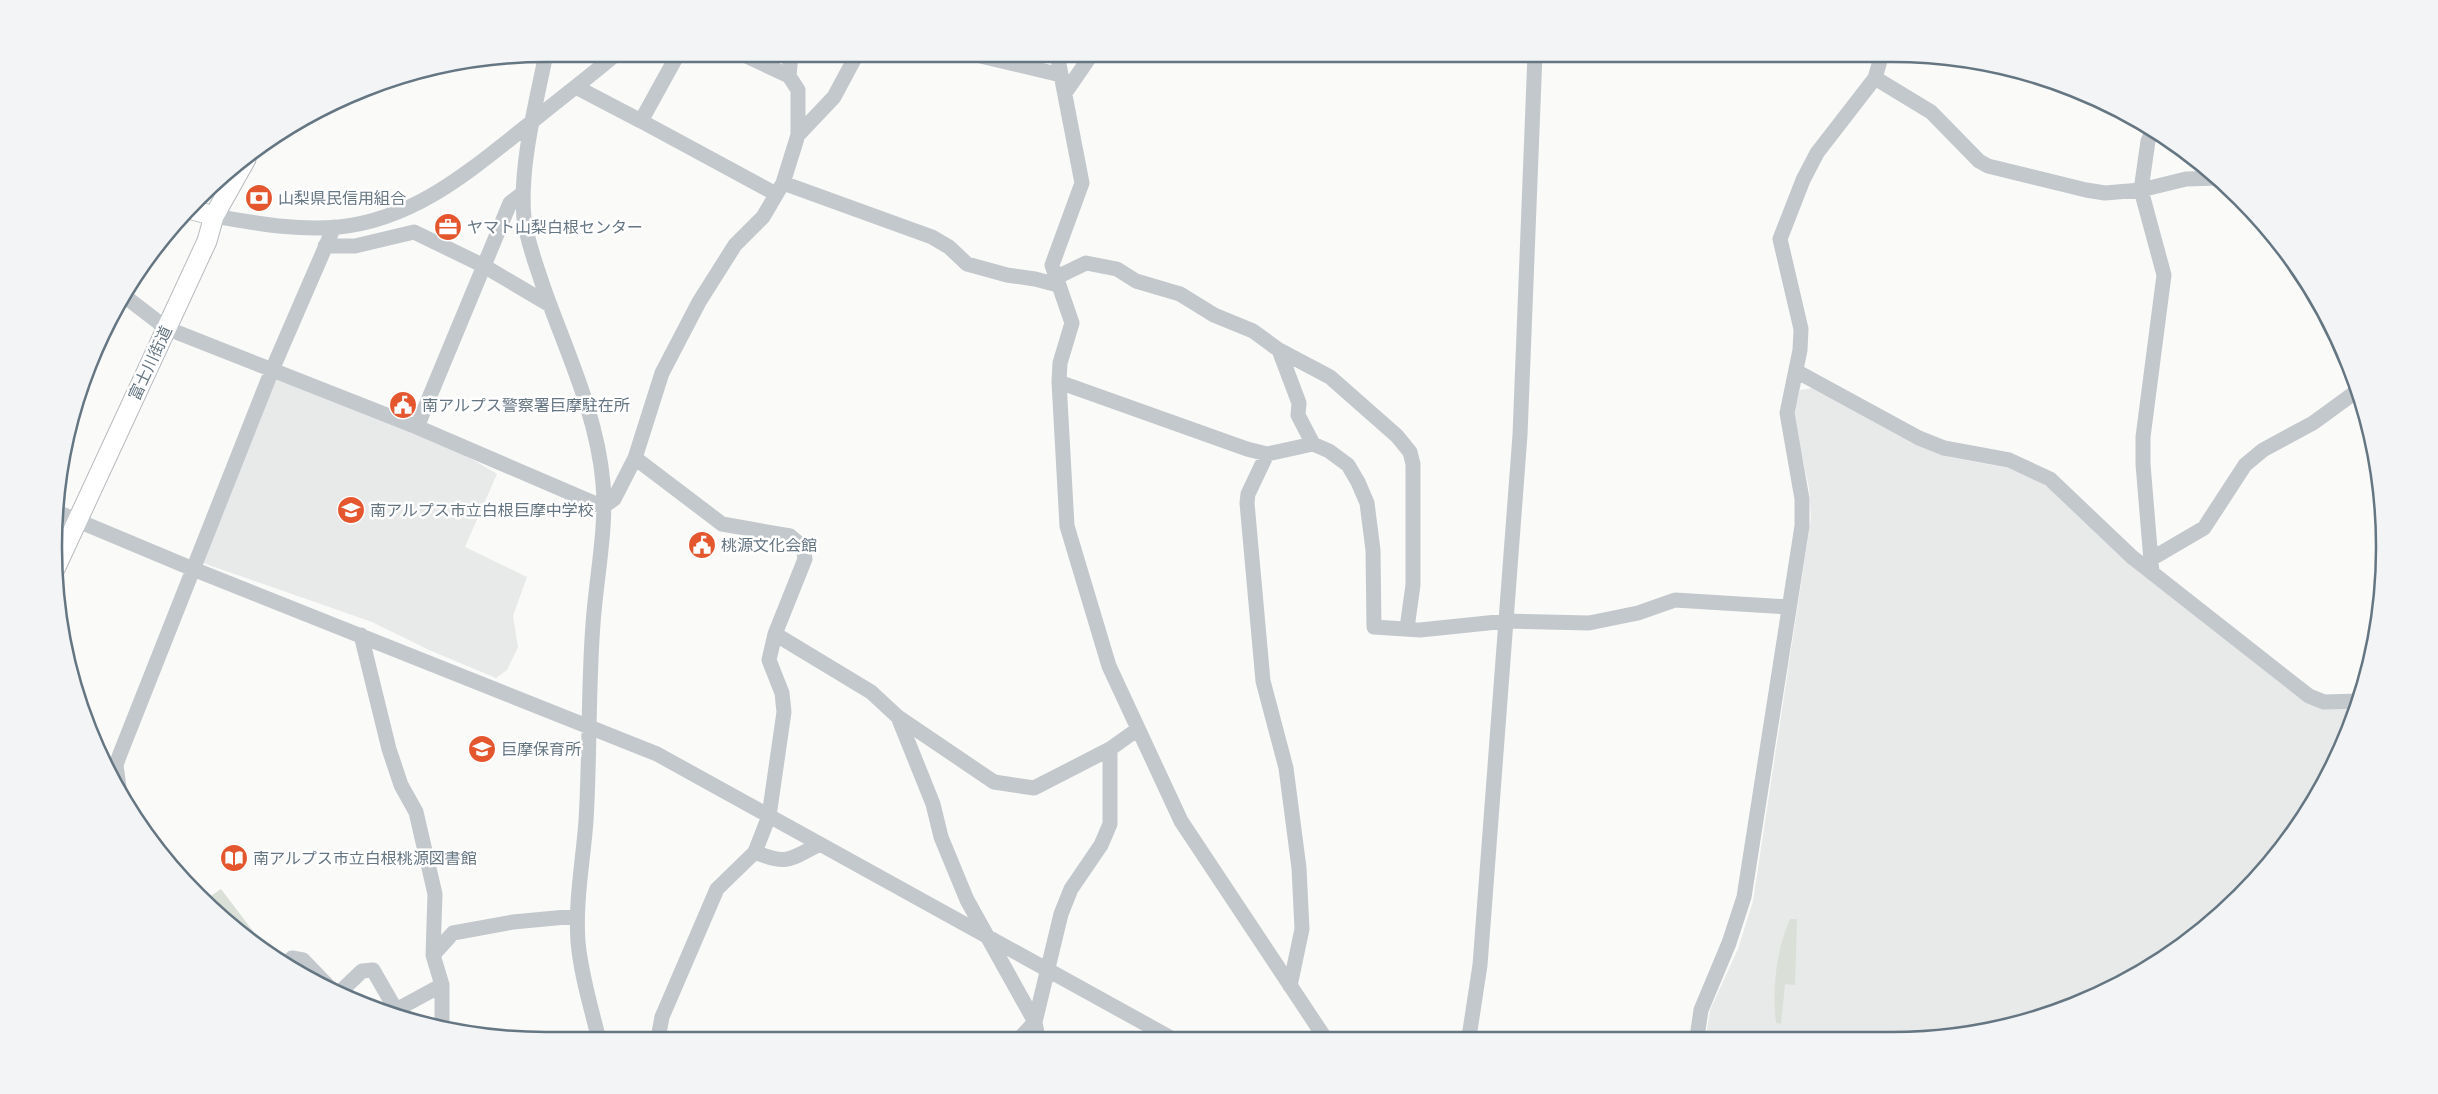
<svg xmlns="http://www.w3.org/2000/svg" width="2438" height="1094" font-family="'Space Grotesk','Noto Sans JP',sans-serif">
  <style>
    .built { fill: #e8e9e9 }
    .green { fill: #dadfd7 }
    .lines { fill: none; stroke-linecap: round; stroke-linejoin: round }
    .major-casing { stroke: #b5babe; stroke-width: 21 }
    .minor { stroke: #c3c8cc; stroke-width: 15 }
    .major { stroke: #fff; stroke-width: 19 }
    .labels { text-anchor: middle; stroke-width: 5; stroke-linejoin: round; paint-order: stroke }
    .poi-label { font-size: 16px; fill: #657683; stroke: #fff; text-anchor: start }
    .street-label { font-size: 16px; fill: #657683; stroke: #fff }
    .rim { fill: none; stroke: #657683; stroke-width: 2.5 }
  </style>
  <rect width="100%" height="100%" fill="#fafaf8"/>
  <path class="built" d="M275 378 450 446 497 474 465 547 527 577 513 616 518 647 507 670 496 678 429 650 372 622 200 562Z
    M1813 388 1916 444 1949 457 2008 468 2037 480 2058 494 2135 569 2306 700 2358 706 2333 765 2282 847 2191 938 2080 1003 1956 1036 1706 1037 1710 1010 1738 949 1753 901 1811 518 1809 488 1793 414 1800 390Z"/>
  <path class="green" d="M221 889 269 952 222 918 205 900Z
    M1790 919H1797L1795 985 1785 984 1781 1024 1776 1023C1772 987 1776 952 1790 919Z"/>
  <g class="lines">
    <g class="major-casing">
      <path id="major" d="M189 209 214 216
        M55 569 207 241 214 216 246 159"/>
    </g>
    <path class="minor" d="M546 54C536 103 519 168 524 218 527 242 536 264 543 286 566 351 597 414 603 483 607 528 596 579 593 624 588 689 590 755 586 821 583 861 575 902 578 942 581 975 591 1007 599 1040
      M678 54 641 121 776 194
      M972 54 1061 75
      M1057 54 1082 183 1052 265 1072 323 1060 363 1059 382 1067 526 1109 666 1181 821 1325 1038
      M789 76 791 54
      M1875 78 1931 112 1979 161 1988 166 2086 190 2105 193 2141 190 2186 179 2218 178
      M576 87 641 121
      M1065 93 1092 54
      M798 135 834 97 857 54
      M218 180 228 193
      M783 183 932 237 949 247 967 264 1007 275 1035 279 1058 285
      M214 216C256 223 296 231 339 227 418 219 474 167 533 121 561 98 589 77 616 54
      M325 246H355L414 232 484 266 550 305
      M1055 278 1086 263 1117 269 1136 281 1180 294 1214 315 1253 331 1279 350 1299 403 1298 415 1313 444 1329 451 1348 465 1358 482 1367 503 1373 550 1374 627 1420 630 1507 621 1589 623 1638 613 1675 600 1788 607
      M123 295 166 328 417 427 603 507
      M1279 350 1330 377 1397 436 1410 452 1413 464V585L1407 628
      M1796 371 1919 438 1944 448 2009 460 2050 479 2132 557 2309 696 2324 702 2359 701
      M1059 382 1247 449 1267 454 1313 444
      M417 427 510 203 523 193
      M1267 454 1248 494 1247 503 1263 681 1286 768 1299 868 1302 929 1290 986
      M635 458 722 524 790 536 803 547 805 559 775 634 769 660 782 693 784 712 769 816 755 852 717 889 662 1017 659 1033 663 1040
      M603 507 614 499 635 458 662 373 699 302 735 245 763 217 783 183 798 135V90L789 76 742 54
      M57 512 193 569 657 754 1171 1038
      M2151 559 2204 528 2245 465 2263 450 2313 423 2357 391
      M2152 573 2143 464V437L2164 275 2141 190 2148 141 2153 130
      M775 634 871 692 898 717 933 804 941 837 967 900 1035 1022 1038 1039
      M361 635 389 749 401 785 416 812 435 894 433 955 442 985V1028
      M898 717 994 782 1034 788 1110 749 1138 729
      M120 794 116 765 120 754 272 370 334 227
      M755 852C788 866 790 859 820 844
      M433 955 453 933 513 922 577 916
      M286 964 292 958 303 960 330 988
      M340 992 362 971 373 970 396 1010 442 985
      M1469 1037 1480 965 1520 435 1535 54
      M1697 1037 1701 1010 1729 943 1744 897 1802 526V499L1787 413 1800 350 1801 329 1780 239 1803 180 1817 153 1875 78 1882 54
      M1019 1039 1035 1022 1061 914 1071 889 1101 845 1110 824V749"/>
    <use href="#major" class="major"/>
  </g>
  <defs>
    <g id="bank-disc" transform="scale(1.4375)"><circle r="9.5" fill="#e4572e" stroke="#fff"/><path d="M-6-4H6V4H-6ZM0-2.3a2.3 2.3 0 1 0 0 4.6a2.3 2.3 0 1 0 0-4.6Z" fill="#fff"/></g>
    <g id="office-disc" transform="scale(1.4375)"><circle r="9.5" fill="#e4572e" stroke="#fff"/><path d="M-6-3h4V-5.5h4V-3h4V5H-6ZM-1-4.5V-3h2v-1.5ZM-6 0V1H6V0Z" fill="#fff"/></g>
    <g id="civic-disc" transform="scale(1.4375)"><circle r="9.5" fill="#e4572e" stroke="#fff"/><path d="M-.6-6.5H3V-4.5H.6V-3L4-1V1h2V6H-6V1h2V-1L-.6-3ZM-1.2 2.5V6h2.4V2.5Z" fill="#fff"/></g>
    <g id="school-disc" transform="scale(1.4375)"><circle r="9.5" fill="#e4572e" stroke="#fff"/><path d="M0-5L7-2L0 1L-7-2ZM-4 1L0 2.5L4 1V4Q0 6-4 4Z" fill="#fff"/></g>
    <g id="library-disc" transform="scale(1.4375)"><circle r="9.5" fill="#e4572e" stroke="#fff"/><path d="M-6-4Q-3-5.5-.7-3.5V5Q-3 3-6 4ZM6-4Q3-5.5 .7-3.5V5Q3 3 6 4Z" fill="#fff"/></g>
  </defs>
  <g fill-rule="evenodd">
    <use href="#bank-disc" x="259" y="198"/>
    <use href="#office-disc" x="448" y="227"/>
    <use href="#civic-disc" x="403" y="405"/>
    <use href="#school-disc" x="351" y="510"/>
    <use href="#civic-disc" x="702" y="545"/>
    <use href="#school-disc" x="482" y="749"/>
    <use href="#library-disc" x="234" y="858"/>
  </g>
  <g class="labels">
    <g class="poi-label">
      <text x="278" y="204">山梨県民信用組合</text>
      <text x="467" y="233">ヤマト山梨白根センター</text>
      <text x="422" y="411">南アルプス警察署巨摩駐在所</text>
      <text x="370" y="516">南アルプス市立白根巨摩中学校</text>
      <text x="721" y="551">桃源文化会館</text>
      <text x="501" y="755">巨摩保育所</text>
      <text x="253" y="864">南アルプス市立白根桃源図書館</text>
    </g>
    <g class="street-label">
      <text transform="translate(150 363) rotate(-65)" y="6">富士川街道</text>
    </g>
  </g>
  <path d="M0 0H2438V1094H0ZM546 62H1892A484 484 0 0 1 2376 546V548A484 484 0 0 1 1892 1032H546A484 484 0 0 1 62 548V546A484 484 0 0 1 546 62Z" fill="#f3f4f5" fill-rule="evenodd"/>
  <path class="rim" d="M546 62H1892A484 484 0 0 1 2376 546V548A484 484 0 0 1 1892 1032H546A484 484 0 0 1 62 548V546A484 484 0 0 1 546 62Z"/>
</svg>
